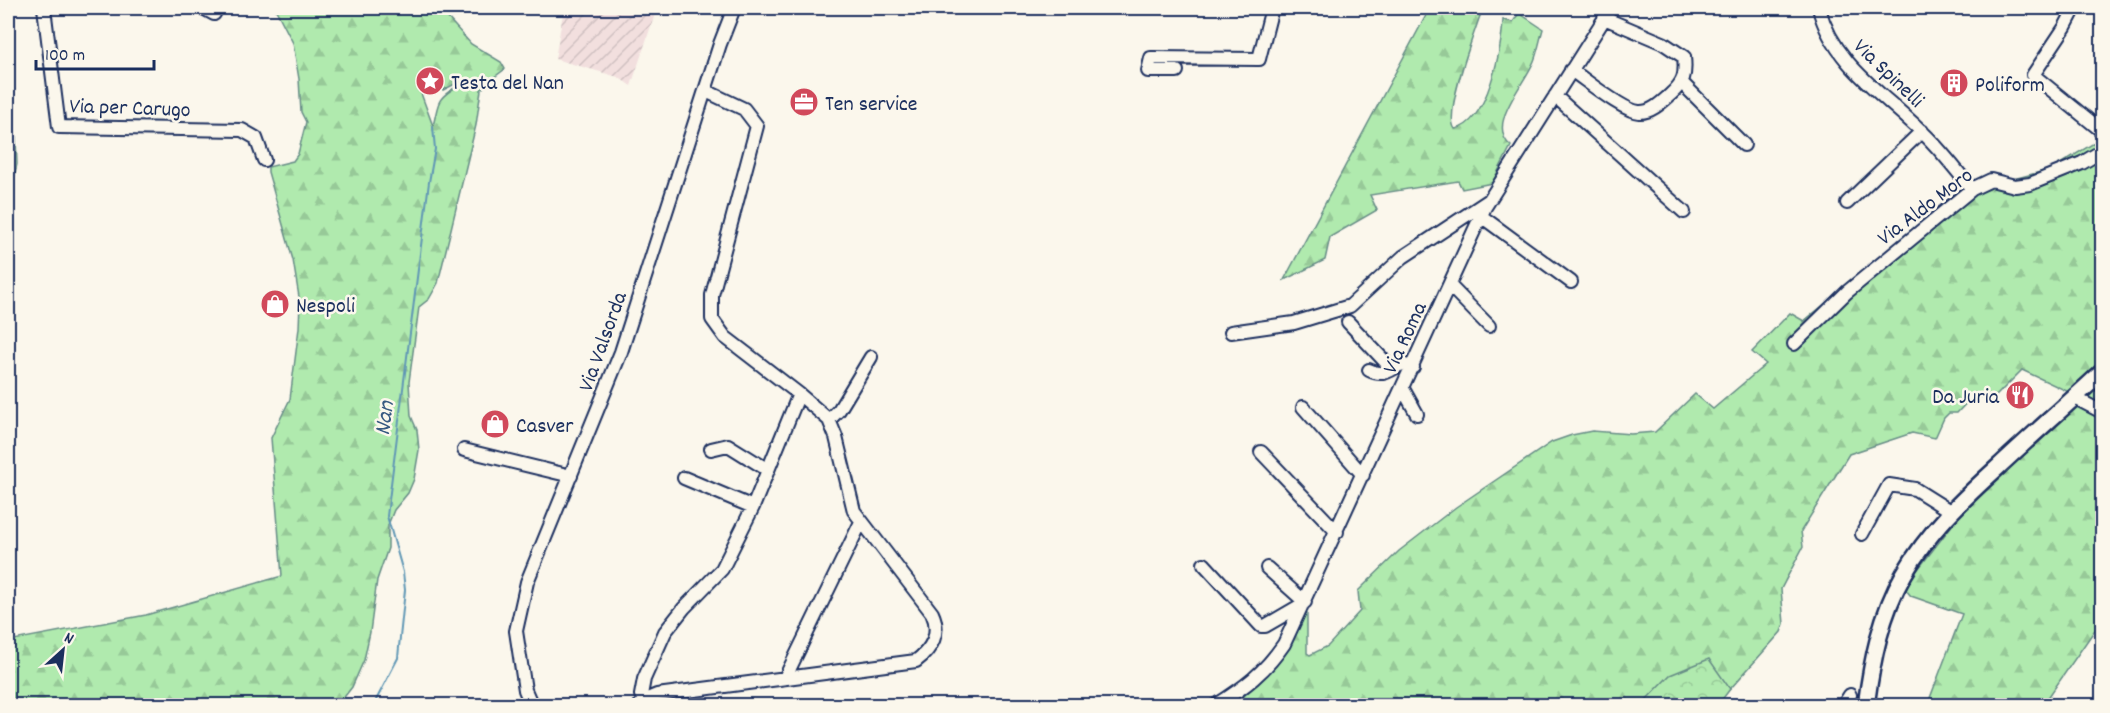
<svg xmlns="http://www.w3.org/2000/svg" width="2110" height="713" font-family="Dekko,sans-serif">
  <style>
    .industrial { fill: url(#industrial-furrows) }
    .forest { fill: url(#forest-firs); stroke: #668c86; stroke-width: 1.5; fill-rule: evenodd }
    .park { fill: url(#park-crowns); stroke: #668c86; stroke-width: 1.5 }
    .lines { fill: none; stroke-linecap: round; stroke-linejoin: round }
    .stream { stroke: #6197b5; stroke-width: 2 }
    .minor-casing { stroke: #1b2f5e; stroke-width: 16 }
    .major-casing { stroke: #1b2f5e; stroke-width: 20 }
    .minor { stroke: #fbf7ec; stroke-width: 12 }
    .major { stroke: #fbf7ec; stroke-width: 15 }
    .labels { text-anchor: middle; stroke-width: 5; stroke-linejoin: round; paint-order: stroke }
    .street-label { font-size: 22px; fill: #1b2f5e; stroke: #fbf7ec }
    .poi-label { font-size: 22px; fill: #1b2f5e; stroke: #fbf7ec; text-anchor: start }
    .water-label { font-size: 24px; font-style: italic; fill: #385a82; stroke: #fbf7ec }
  </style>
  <defs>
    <pattern id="industrial-furrows" width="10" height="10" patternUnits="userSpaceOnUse" patternTransform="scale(1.5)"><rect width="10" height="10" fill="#f2dfde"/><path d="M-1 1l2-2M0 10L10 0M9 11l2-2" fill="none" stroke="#cfc0c1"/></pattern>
    <pattern id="forest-firs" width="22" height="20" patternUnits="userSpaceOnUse" patternTransform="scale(1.5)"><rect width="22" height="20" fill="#b0eaae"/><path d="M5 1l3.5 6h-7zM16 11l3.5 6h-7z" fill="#97c998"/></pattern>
    <pattern id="park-crowns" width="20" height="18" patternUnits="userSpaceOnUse" patternTransform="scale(1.5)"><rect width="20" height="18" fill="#b0eaae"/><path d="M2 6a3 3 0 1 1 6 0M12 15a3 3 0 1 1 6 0" fill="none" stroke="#97c998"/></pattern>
  </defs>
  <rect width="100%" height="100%" fill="#fbf7ec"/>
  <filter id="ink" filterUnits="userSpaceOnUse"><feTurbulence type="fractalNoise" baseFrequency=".0167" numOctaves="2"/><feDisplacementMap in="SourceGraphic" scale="12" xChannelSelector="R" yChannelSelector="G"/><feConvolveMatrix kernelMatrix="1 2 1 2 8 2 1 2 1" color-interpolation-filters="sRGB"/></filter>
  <g filter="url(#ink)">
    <path class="industrial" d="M564 8H657L631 86 618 77 555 59Z"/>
    <path class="forest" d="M275 8H439L471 44 501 62 505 69 489 81 481 90 476 125 438 283 429 299 419 307 409 382 411 416 417 430 419 450 414 479 408 493 394 510 388 525V548L377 580 370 632 364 660 352 687 338 705H8V641L146 615 282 576 271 438 290 399 299 328 300 303 293 260 268 172V167L293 161 298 154 306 122 301 112 299 79 293 43ZM429 84 437 85 443 90 455 84 456 87C435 100 439 103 433 126L419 88Z
      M1430 8H1469L1481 13C1474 33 1443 115 1455 129 1488 124 1502 46 1503 20L1513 22 1519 13 1543 29C1540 39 1538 51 1534 61 1525 84 1485 125 1511 146L1492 183 1462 189 1458 181 1370 195 1377 210 1330 237 1325 260 1284 280Z
      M8 101 15 112 17 164 8 207Z
      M2102 138V625L2094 631 2043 705H1941L1930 698 1962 614 1911 596 1906 590 1908 582 1974 497 2070 396 2069 392 2022 370 1993 399 1973 396 1957 413H1949L1944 418 1935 438 1912 433 1849 454 1801 531 1803 547 1781 589 1784 624 1781 632 1723 697 1717 705 1219 706 1239 692 1243 697 1271 668 1307 608V653L1310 655 1328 646 1360 611 1358 591 1399 551 1456 507 1552 442 1572 435 1592 431 1631 434 1655 432 1695 394 1713 409 1766 364 1752 352 1790 313 1804 321 1968 186 2002 182 2052 169Z"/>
    <path class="park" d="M1709 659 1730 689 1718 705H1641L1670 675Z"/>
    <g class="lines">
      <path class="stream" d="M373 706 398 658 399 647 405 590 403 572 387 516 429 182 435 149 433 127"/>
      <g class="minor-casing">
        <path id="minor" d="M44 8 59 127 242 130 256 138 264 160
          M203 8 214 14
          M1819 8C1832 62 1882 93 1920 130 1939 147 1955 169 1972 189
          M2075 8 2065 27 2033 75 2102 131
          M1571 70C1586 80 1623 111 1639 112 1651 113 1662 102 1671 94 1684 82 1686 75 1684 57L1663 43 1604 18
          M1177 71H1148L1151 58 1259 59 1272 8
          M1682 83 1744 145
          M1555 96 1684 212
          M1847 203 1922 131
          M1481 216 1571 282
          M1450 286 1489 326
          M1348 322 1392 369
          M1231 332 1294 323 1350 306 1403 257 1488 201
          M1794 344 1847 292 1972 189 1991 180 2015 186 2030 184 2082 163 2102 151
          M1369 370C1382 377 1390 371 1401 364L1413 367
          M1403 389 1417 414
          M2075 398 2102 412
          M1303 407 1363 475
          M829 420 839 410 871 357
          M711 449 728 445 768 470
          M464 450 571 476
          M1261 452 1337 532
          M684 478 753 507
          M1862 534 1889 485 1915 489 1950 511
          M1204 564 1261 626H1265L1303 604
          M1267 568 1305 602
          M785 678 861 522
          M645 700 657 695 916 661C932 649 941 632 932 613L854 511 836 437 829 420 799 394 725 337 712 319V295L757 126 744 109 706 91
          M640 705 645 700 641 695 644 679 665 632 684 608 722 569 753 507 799 394
          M532 706 525 690 516 631 527 582 621 352 720 44 734 8
          M1215 706C1245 687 1264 673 1284 644L1485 207 1611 8
          M1843 706 1850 695"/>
      </g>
      <g class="major-casing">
        <path id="major" d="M1866 706C1872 660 1881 614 1904 574 1928 532 1962 500 1997 468 2032 435 2068 404 2102 372"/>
      </g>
      <use href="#minor" class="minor"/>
      <use href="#major" class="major"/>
    </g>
  </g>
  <defs>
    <g id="sight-disc" transform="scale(1.5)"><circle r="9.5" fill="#d1495b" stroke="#fbf7ec"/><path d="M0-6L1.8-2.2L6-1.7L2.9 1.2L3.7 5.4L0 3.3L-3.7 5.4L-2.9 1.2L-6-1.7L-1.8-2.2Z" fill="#fff"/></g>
    <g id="building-disc" transform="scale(1.5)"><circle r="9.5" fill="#d1495b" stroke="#fbf7ec"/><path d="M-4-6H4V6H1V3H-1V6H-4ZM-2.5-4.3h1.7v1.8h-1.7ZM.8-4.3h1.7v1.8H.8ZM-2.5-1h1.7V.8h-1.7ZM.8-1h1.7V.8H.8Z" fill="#fff"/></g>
    <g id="office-disc" transform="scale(1.5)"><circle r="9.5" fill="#d1495b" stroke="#fbf7ec"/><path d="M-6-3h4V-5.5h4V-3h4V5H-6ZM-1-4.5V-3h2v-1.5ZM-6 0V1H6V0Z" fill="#fff"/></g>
    <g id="shop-disc" transform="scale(1.5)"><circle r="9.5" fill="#d1495b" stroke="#fbf7ec"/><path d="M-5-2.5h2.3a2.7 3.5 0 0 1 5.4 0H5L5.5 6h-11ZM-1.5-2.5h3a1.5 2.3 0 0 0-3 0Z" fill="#fff"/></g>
    <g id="restaurant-disc" transform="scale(1.5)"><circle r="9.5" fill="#d1495b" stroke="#fbf7ec"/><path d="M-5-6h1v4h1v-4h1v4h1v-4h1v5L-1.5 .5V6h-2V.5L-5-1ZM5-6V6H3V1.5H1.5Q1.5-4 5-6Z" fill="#fff"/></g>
  </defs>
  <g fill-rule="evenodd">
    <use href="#sight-disc" x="430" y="81"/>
    <use href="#building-disc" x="1954" y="83"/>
    <use href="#office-disc" x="804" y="102"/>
    <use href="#shop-disc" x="275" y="304"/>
    <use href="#restaurant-disc" x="2020" y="395"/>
    <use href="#shop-disc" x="495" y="424"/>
  </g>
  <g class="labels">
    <g class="street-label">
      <text transform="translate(1890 72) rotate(44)" y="8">Via Spinelli</text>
      <text transform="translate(130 106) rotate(2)" y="8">Via per Carugo</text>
      <text transform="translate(1924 205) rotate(-37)" y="8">Via Aldo Moro</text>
      <text transform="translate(1403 337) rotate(-65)" y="8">Via Roma</text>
      <text transform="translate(601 341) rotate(-70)" y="8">Via Valsorda</text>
    </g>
    <g class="poi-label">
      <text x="451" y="89">Testa del Nan</text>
      <text x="1975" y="91">Poliform</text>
      <text x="825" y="110">Ten service</text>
      <text x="296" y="312">Nespoli</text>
      <text x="1999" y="403" text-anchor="end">Da Juria</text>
      <text x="516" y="432">Casver</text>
    </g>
    <g class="water-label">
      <text transform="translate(383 418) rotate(-83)" y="8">Nan</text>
    </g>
  </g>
  <rect width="2110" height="713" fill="none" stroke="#fbf7ec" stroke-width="30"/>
  <rect x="15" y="15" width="2080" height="683" fill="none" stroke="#1b2f5e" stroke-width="2" filter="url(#ink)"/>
  <g transform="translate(63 650) rotate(27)" stroke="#fbf7ec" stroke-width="4.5" paint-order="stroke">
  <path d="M0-4.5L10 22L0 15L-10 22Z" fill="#1b2f5e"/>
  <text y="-9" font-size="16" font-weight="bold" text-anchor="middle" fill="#1b2f5e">N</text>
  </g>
  <path d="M36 60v9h118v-9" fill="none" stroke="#1b2f5e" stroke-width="3"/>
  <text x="45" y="60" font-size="18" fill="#1b2f5e" stroke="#fbf7ec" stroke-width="4.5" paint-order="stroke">100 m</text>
</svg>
